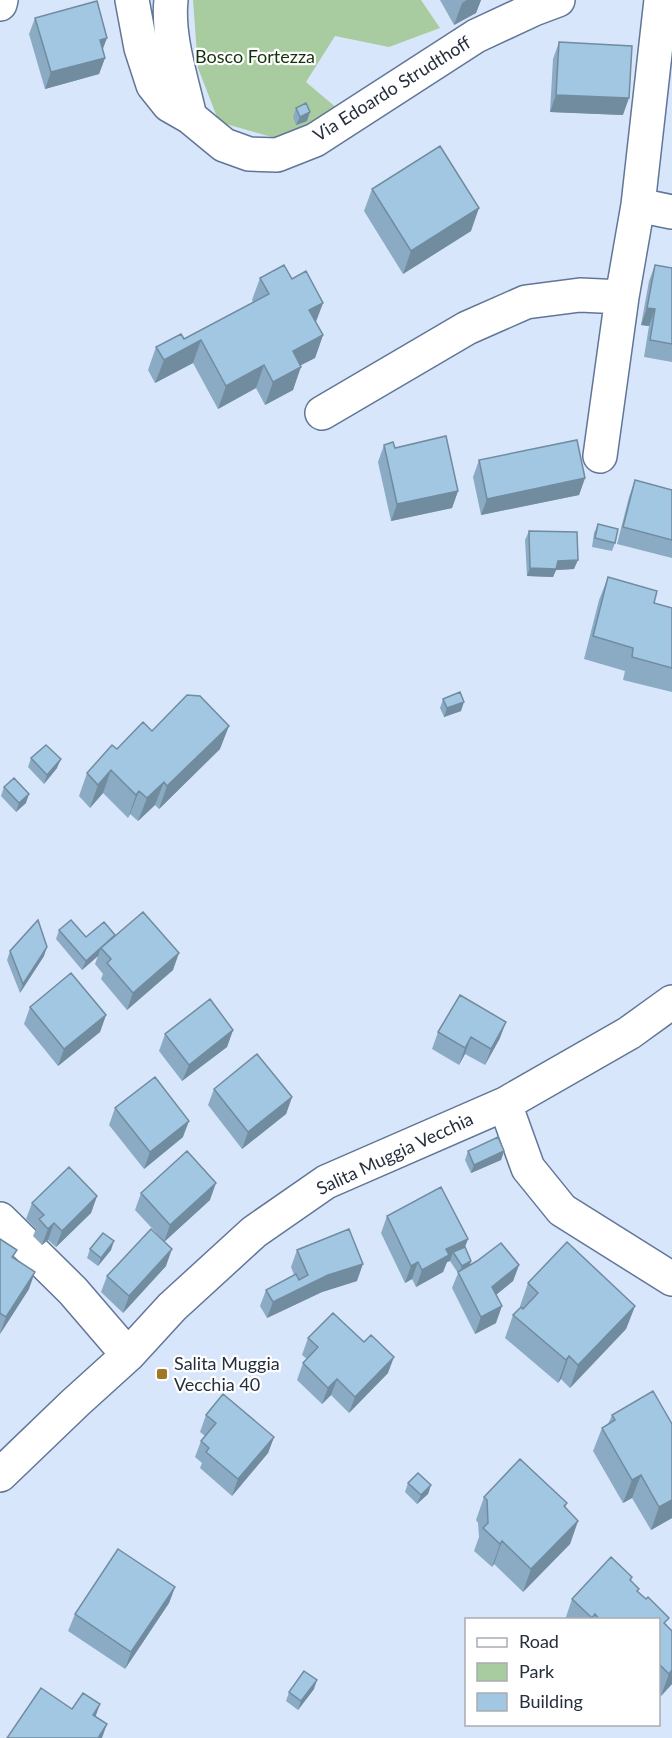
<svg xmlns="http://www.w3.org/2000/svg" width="672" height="1738" font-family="Lato,sans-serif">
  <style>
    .green { fill: #a8cb9f }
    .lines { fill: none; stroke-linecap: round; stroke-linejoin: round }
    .minor-casing { stroke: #617697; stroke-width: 36 }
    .minor { stroke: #fff; stroke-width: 33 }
    .wall { fill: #8aabc3 }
    .shaded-wall { fill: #718b9f }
    .building { fill: #a1c7e3; stroke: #718b9f; stroke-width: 1.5 }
    .poi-dot { fill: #a17726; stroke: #fff; stroke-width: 2 }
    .labels { text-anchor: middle; stroke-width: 4.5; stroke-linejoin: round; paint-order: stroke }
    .park-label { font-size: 18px; fill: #14320b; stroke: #fff }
    .street-label { font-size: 18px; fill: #262f3d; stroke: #fff }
    .poi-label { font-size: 18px; fill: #262f3d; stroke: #fff; text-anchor: start }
  </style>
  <rect width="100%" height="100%" fill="#d8e6fc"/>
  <path class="green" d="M193 0H421L440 28 389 47 335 36 306 82 339 110 275 138 219 122 198 68Z"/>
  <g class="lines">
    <g class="minor-casing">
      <path id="minor" d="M132 0 141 48 153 85 169 105 190 117 224 145 249 154 277 155 315 140 476 36 534 9 558 0
        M171 0C167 37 182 81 190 117
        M0 4 1 0
        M638 205 672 212
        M322 413 467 328 526 302 580 295 622 297
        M600 456 622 297 638 205 661 0
        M505 1104 528 1168 562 1210 672 1279
        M0 1219 73 1291 128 1355
        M0 1475 75 1403 128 1355 172 1307 254 1232 326 1182 505 1104 629 1033 672 1002"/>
    </g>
    <use href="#minor" class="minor"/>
  </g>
  <path class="wall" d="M440 0H481L476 13 454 25Z
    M35 18 105 58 99 74 45 89 29 34Z
    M559 42 623 115 550 112 553 59Z
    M296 108 307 121 296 125 293 117Z
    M372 189 471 231 403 274 364 211Z
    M655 265 672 268V362L644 357 649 326 641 325 649 281Z
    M260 278 292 279 323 303 316 322 323 335 315 358 300 365 293 390 265 405 256 388 218 409 193 363 155 383 148 370 156 347 184 339 253 302 252 300Z
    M384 445 395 448 458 491 452 508 391 521 378 462Z
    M479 460 585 478 579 495 481 515 473 477Z
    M635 480 672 490V558L617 544 629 497Z
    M598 524 615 543 612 551 592 547 594 533Z
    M529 531 574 569 556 570 553 577 527 576 525 540Z
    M608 577 654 603 672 608V692L623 680 625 671 584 659 599 600Z
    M443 699 461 711 444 717 440 708Z
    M152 731 220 749 159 809 155 805 138 821 130 814 128 818 103 793 90 808 79 796 87 773 117 749Z
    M31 758 57 768 44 784 28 767Z
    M4 787 26 803 16 812 1 796Z
    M59 930 86 937 115 935 173 970 127 1010 101 979 103 974 95 964 98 956 82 970 56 939Z
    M10 951 44 956 20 993 7 960Z
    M30 1007 106 1015 100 1032 58 1066 24 1024Z
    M233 1030 227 1047 182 1081 159 1051 165 1034Z
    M438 1032 500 1038 485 1065 465 1054 459 1065 432 1049Z
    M214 1089 292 1097 286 1114 242 1149 208 1105Z
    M115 1108 183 1137 144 1169 109 1125Z
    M468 1151H504L501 1160 471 1173 465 1160Z
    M141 1193 210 1200 164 1242 166 1266 123 1313 101 1292 107 1276 163 1240 135 1210Z
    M97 1196 91 1213 56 1247 48 1240 42 1245 33 1236 36 1229 26 1219 32 1203Z
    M387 1216 468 1239 465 1247 471 1261 470 1265H519L513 1281 496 1295V1323L475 1334 452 1288 458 1273 450 1261 447 1262 443 1272 416 1287 412 1279 405 1283 381 1233Z
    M0 1239 17 1250 13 1258 29 1289 0 1334Z
    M90 1249 111 1250 98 1266 87 1258Z
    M297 1250 357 1281 322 1292 267 1318 260 1306 266 1290 294 1275 291 1267Z
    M528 1283 635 1306 626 1329 570 1388 561 1379 558 1383 505 1338 513 1315 521 1307 520 1306Z
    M308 1338 388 1373 349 1413 331 1395 322 1404 297 1380 303 1363 307 1359 302 1355Z
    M206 1415 274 1437 268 1453 232 1496 200 1468 202 1463 195 1457 201 1441 205 1436 200 1432Z
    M612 1415 672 1424V1518L651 1530 632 1498 623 1503 593 1451 602 1428 608 1424Z
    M408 1483 431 1485 428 1494 417 1504 405 1492Z
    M484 1497 567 1503 565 1508 578 1521 570 1544 523 1592 494 1564 492 1567 474 1551 479 1537 478 1523 476 1520Z
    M631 1580 638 1592 667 1625 672 1684 661 1696 658 1694V1620H565L572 1599Z
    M175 1587 169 1603 125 1669 68 1631 75 1614Z
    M314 1689 298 1710 286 1701 289 1692Z"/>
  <path class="shaded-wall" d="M467 0H481L476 13 454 25 462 3Z
    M107 38 101 54 100 40Z
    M105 58 99 74 45 89 51 72Z
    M556 95 629 98 623 115 550 112Z
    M310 112 307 121 296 125 300 117Z
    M479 208 471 231 403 274 411 251Z
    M323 303 314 326 309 310Z
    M647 308 655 309 649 326 641 325Z
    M323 335 315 358 284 374 293 351Z
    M201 340 193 363 155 383 164 360Z
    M264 365 256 388 218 409 226 386Z
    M301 367 293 390 265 405 273 382Z
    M585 478 579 495 481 515 487 499Z
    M458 491 452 508 391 521 397 504Z
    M578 560 574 569 556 570 553 577 527 576 530 568 558 561Z
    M464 702 461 711 444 717 447 708Z
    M229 726 220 749 159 809 167 786Z
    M61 759 57 768 44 784 47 775Z
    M111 770 103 793 90 808 98 785Z
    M164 782 155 805 138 821 147 798Z
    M139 791 130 814 128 818 136 795Z
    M29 794 26 803 16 812 19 803Z
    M115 935 101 948 98 956 82 970 86 961Z
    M47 947 44 956 20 993 23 984Z
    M179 953 173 970 127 1010 133 993Z
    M106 1015 100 1032 58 1066 64 1049Z
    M506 1022 500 1038 485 1065 491 1049Z
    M233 1030 227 1047 182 1081 189 1065Z
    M471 1037 465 1054 459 1065 465 1048Z
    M292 1097 286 1114 242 1149 248 1132Z
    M189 1121 183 1137 144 1169 150 1152Z
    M504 1151 501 1160 471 1173 474 1165Z
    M216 1183 210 1200 164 1242 170 1225Z
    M97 1196 91 1213 56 1247 62 1231Z
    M54 1223 48 1240 42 1245 48 1229Z
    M468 1239 461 1256 453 1252 450 1261 447 1262 443 1272 416 1287 422 1270 446 1249Z
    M114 1241 111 1250 98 1266 101 1258Z
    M172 1249 166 1266 123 1313 129 1296Z
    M471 1261 468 1270 459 1275 462 1266Z
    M418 1262 412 1279 405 1283 411 1266Z
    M363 1264 357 1281 322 1292 267 1318 273 1302 328 1275Z
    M519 1265 513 1281 486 1303 492 1287Z
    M35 1272 29 1289 0 1334 6 1317Z
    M502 1306 496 1323 475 1334 481 1317Z
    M635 1306 626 1329 570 1388 578 1365Z
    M569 1356 561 1379 558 1383 566 1360Z
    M394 1357 388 1373 349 1413 355 1397Z
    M337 1379 331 1395 322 1404 328 1388Z
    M274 1437 268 1453 232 1496 238 1479Z
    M641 1475 632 1498 623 1503 632 1480Z
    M431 1485 428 1494 417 1504 421 1495Z
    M672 1500V1518L651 1530 659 1507Z
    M578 1521 570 1544 523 1592 531 1569Z
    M502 1541 494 1564 492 1567 500 1544Z
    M175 1587 169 1603 125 1669 131 1652Z
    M672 1670V1684L661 1696 669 1674Z
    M317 1680 314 1689 298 1710 301 1701Z
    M100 1704 94 1721 93 1715Z
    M107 1724 102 1738H98Z"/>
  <path class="building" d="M97 1 107 38 100 40 105 58 51 72 35 18Z
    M559 42 632 46 629 98 556 95Z
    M306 103 310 112 300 117 296 108Z
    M440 146 479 208 411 251 372 189Z
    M284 265 292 279 306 271 323 303 309 310 323 335 293 351 301 367 273 382 264 365 226 386 201 340 164 360 156 347 181 334 184 339 269 294 260 278Z
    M655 265 672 268V344L650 340 655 309 647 308Z
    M446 436 458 491 397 504 384 445 393 442 395 448Z
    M577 440 585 478 487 499 479 460Z
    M635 480 672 490V540L623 527Z
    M598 524 618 529 615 543 595 538Z
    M529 531 577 532 578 560 558 561 556 569 530 568Z
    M608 577 657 591 654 603 672 608V668L632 657 633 648 593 636Z
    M460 692 464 702 447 708 443 699Z
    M187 695 200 696 229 726 167 786 164 782 147 798 139 791 136 795 111 770 98 785 87 773 112 745 117 749 143 722 152 731Z
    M46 745 61 759 47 775 31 758Z
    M14 778 29 794 19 803 4 787Z
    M143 912 179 953 133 993 107 963 111 959 101 948Z
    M38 920 47 947 23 984 10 951Z
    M71 920 86 937 104 922 115 935 86 961 59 930Z
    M71 973 106 1015 64 1049 30 1007Z
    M460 995 506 1022 491 1049 471 1037 465 1048 438 1032Z
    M210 999 233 1030 189 1065 165 1034Z
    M257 1054 292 1097 248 1132 214 1089Z
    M155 1077 189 1121 150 1152 115 1108Z
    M498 1137 504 1151 474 1165 468 1151Z
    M187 1151 216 1183 170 1225 141 1193Z
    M69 1167 97 1196 62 1231 54 1223 48 1229 39 1219 44 1215 32 1203Z
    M441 1187 468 1239 446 1249 449 1255 422 1270 418 1262 411 1266 387 1216Z
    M151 1229 172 1249 129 1296 107 1276Z
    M349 1229 363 1264 328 1275 273 1302 266 1290 296 1274 299 1280 308 1275 297 1250Z
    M103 1233 114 1241 101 1258 90 1249Z
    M0 1239 17 1250 12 1257 35 1272 6 1317 0 1313Z
    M567 1242 635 1306 578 1365 569 1356 566 1360 513 1315 521 1307 523 1309 538 1293 528 1283Z
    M501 1243 519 1265 492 1287 502 1306 481 1317 458 1272 477 1261Z
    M465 1247 471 1261 462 1266 453 1252Z
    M333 1313 364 1342 371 1335 394 1357 355 1397 337 1379 328 1388 303 1363 318 1347 308 1338Z
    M653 1391 672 1424V1500L659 1507 641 1475 632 1480 602 1428 615 1420 612 1415Z
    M223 1394 274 1437 238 1479 206 1452 209 1448 201 1441 216 1423 206 1415Z
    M520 1459 567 1503 564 1506 578 1521 531 1569 502 1541 500 1544 483 1528 488 1523 487 1500 484 1497Z
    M418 1473 431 1485 421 1495 408 1483Z
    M118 1549 175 1587 131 1652 75 1614Z
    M611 1557 632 1577 630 1580 639 1589 637 1591 646 1599 648 1597 669 1618 664 1623 672 1631V1670L669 1674 658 1663V1620H600L595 1614 592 1618 572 1599Z
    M304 1671 317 1680 301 1701 289 1692Z
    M41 1688 72 1709 83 1693 100 1704 93 1715 107 1724 98 1738H7Z"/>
  <rect class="poi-dot" x="156" y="1368" width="12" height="12" rx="3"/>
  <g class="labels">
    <g class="park-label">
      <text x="255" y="63">Bosco Fortezza</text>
    </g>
    <g class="street-label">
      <text transform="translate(392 89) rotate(-32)" y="6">Via Edoardo Strudthoff</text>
      <text transform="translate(395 1154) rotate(-25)" y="6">Salita Muggia Vecchia</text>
    </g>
    <g class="poi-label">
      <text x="174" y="1370">Salita Muggia<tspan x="174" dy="21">Vecchia 40</tspan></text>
    </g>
  </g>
  <rect x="465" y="1618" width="195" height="108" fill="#ffffff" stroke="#a8acb1" stroke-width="1.5"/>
  <rect x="477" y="1638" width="30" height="9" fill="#ffffff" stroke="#a8acb1" stroke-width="1.5"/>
  <text x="519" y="1648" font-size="18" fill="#262f3d">Road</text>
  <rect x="477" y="1663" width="30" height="18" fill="#a8cb9f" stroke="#a8acb1" stroke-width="1.5"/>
  <text x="519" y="1678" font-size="18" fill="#262f3d">Park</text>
  <rect x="477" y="1693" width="30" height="18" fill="#a1c7e3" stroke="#a8acb1" stroke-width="1.5"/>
  <text x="519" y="1708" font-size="18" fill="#262f3d">Building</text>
</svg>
